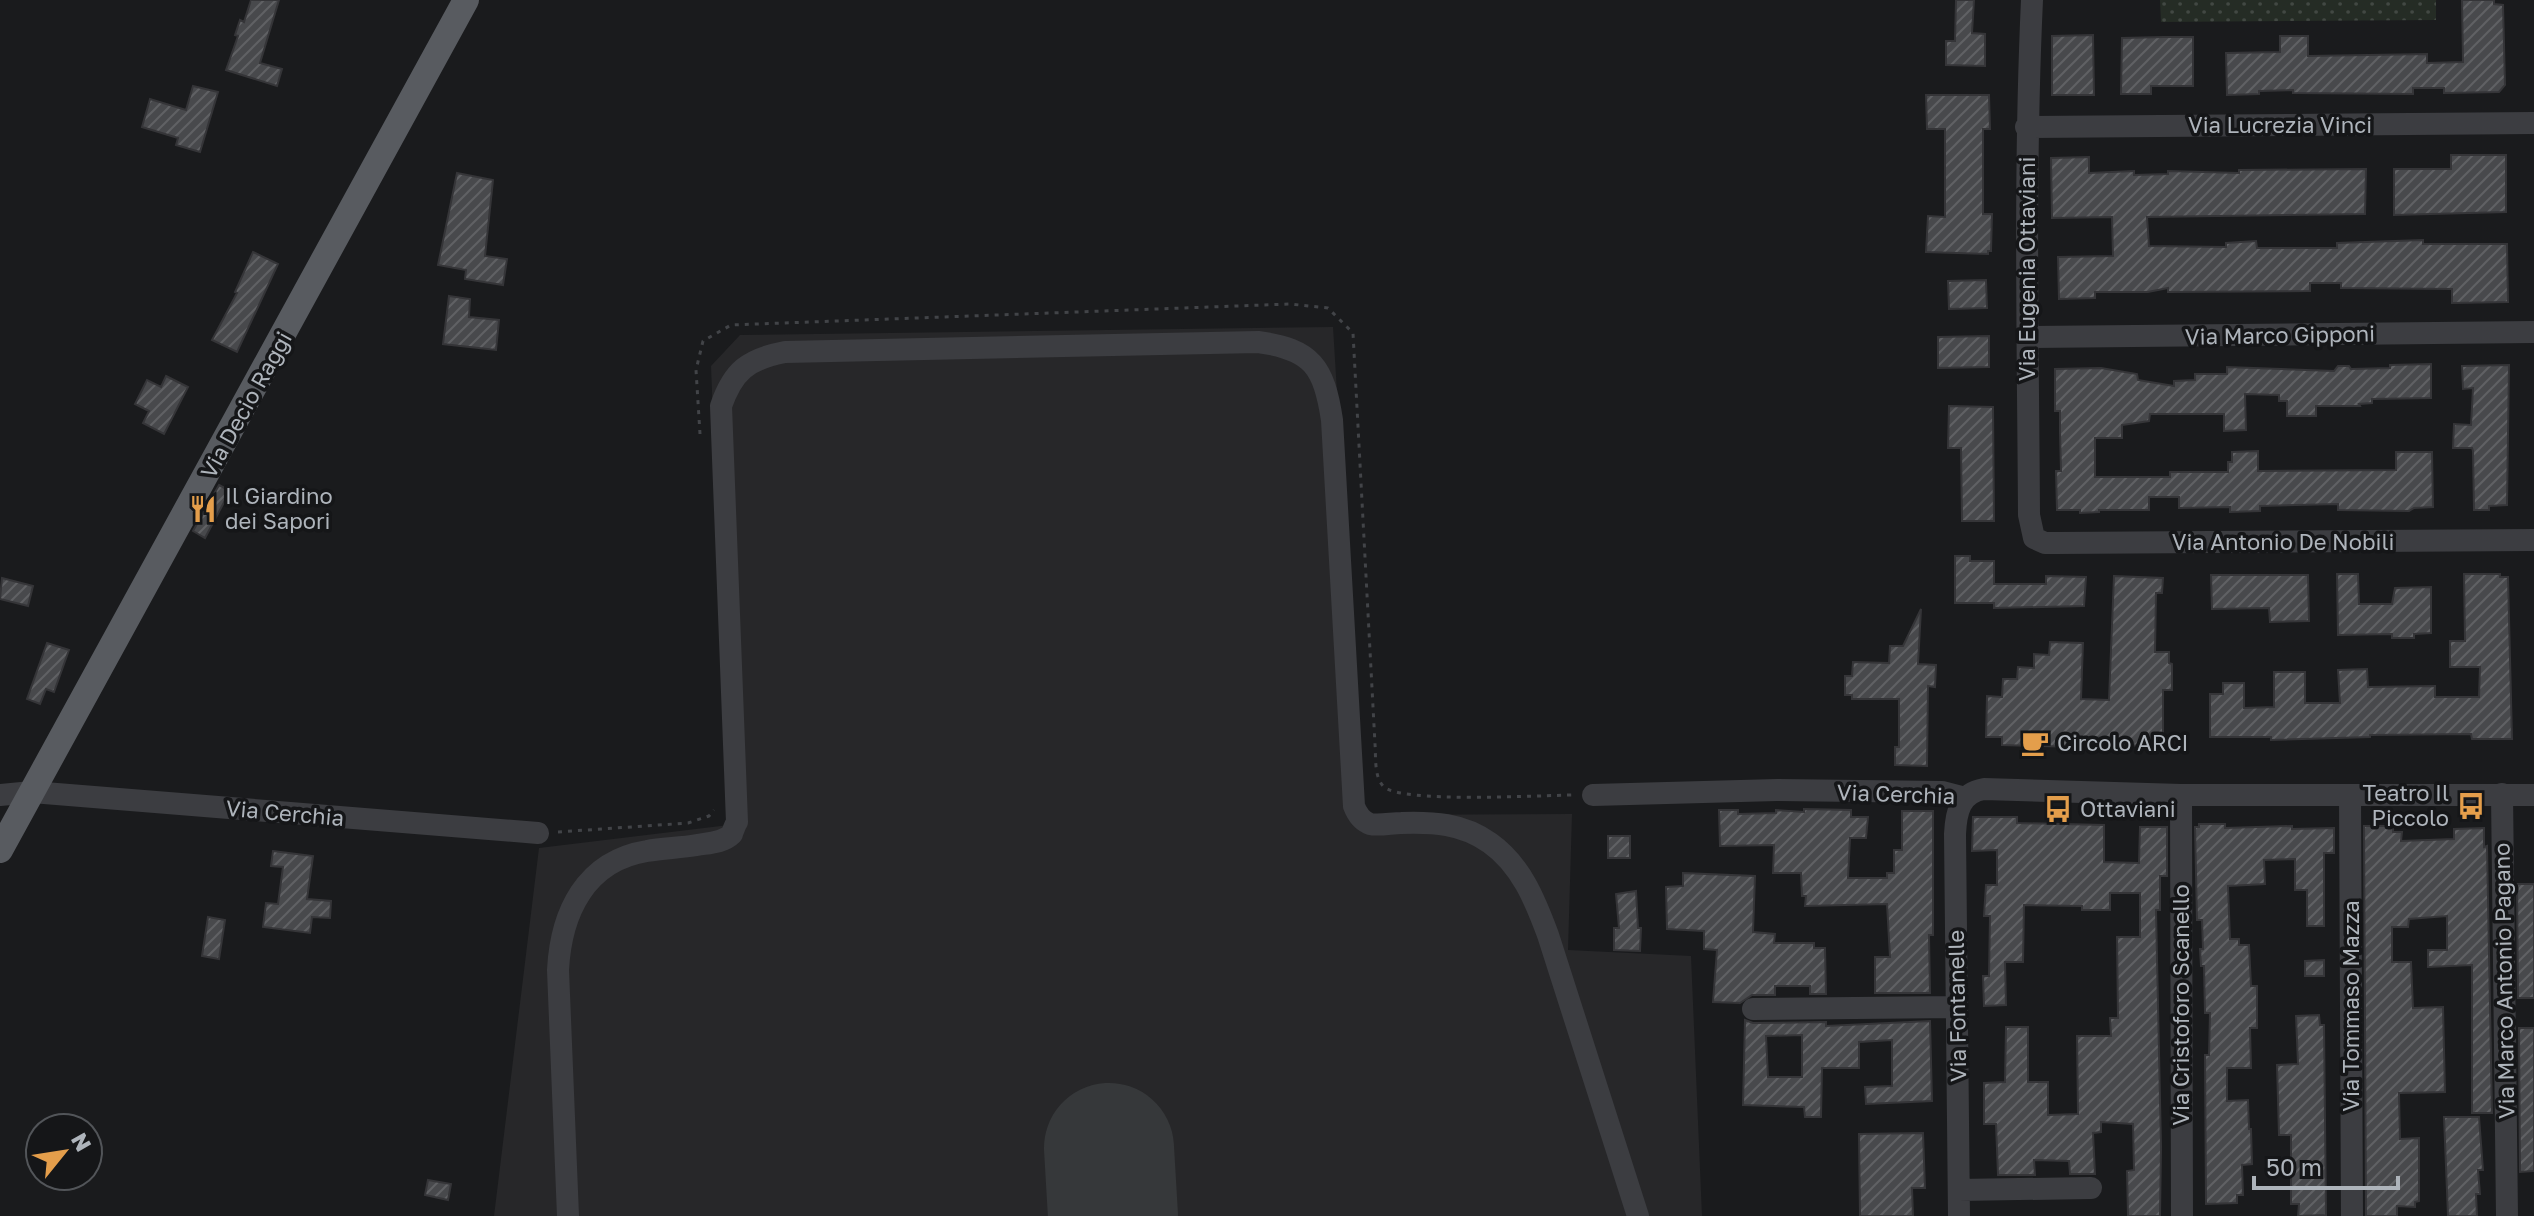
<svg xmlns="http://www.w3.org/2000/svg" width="2534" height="1216" font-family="'Golos Text',sans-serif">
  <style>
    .built { fill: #272729 }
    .green { fill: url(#green-dots) }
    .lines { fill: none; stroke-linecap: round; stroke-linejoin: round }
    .runway { stroke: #36383a; stroke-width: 130 }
    .building { fill: url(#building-hatch); stroke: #353538; stroke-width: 2; fill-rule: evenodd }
    .path { stroke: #424448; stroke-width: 3; stroke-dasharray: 4 6; stroke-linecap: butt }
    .minor { stroke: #3c3d41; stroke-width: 22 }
    .major { stroke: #585b60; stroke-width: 26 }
    .labels { text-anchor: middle; stroke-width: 7; stroke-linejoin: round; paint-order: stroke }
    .street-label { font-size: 22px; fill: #aeb4bb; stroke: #151618 }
    .poi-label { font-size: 22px; fill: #aeb4bb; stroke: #151618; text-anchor: start }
  </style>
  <defs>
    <pattern id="green-dots" width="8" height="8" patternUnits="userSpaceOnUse" patternTransform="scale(2)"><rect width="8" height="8" fill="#252c25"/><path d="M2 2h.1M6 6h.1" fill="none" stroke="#424843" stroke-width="1.8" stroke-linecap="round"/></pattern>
    <pattern id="building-hatch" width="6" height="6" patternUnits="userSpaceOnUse" patternTransform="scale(2)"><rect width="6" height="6" fill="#48494c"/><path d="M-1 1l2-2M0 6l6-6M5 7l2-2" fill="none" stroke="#606164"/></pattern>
  </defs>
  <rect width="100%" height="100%" fill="#1a1b1d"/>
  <path class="built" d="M1333 327 1363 815 1572 814 1568 950 1691 956 1702 1216H494L539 848 729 825 711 366 740 335Z"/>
  <path class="green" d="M2160 0H2436V20L2161 22Z"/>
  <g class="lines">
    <path class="runway" d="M1109 1148 1113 1216"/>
  </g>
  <path class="building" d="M251 0H279L260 63 282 69 277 86 226 70 238 36 235 35 240 20 244 22Z
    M1956 0H1974L1972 33 1985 34V66L1946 65V41H1955Z
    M2462 0H2494V4L2503 5 2505 85 2499 92 2444 93V88H2413V94L2293 93V90L2259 91V94L2227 95 2226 53 2280 52V36H2308V56L2427 54V63L2463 62Z
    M2093 35 2094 95H2052V36Z
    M2164 37H2193V86H2151V94H2121L2122 38Z
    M193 86 218 92 200 152 176 145 178 138 142 127 150 99 186 110Z
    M1926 95H1989L1990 129H1983V214H1992L1991 251H1988V254L1926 252 1928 216 1945 217V129H1927Z
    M2451 155H2506V212L2394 215V169H2451Z
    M2089 157V173L2134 171V175L2168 174V171L2239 173V170L2366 169 2365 214 2147 217 2149 246 2226 247V243L2256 241 2257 248H2337V243L2423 240V244H2507L2508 302 2452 303V289L2341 288V283H2310V291L2168 292V288L2148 292H2095V298L2059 299 2058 257 2113 256 2112 217 2052 218 2051 158Z
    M457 173 493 180 485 256 507 259 503 285 465 279 466 270 438 265Z
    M253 252 278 264 237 352 212 340 237 293 235 292Z
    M1986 280 1987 308 1949 309 1948 281Z
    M449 296 470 299 469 317 499 320 496 350 443 344Z
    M1989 336V367L1938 368V337Z
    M2431 364V398L2372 399V403L2359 404 2360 406H2316V416H2287V401H2279V395L2245 394 2246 430 2224 431V414H2150L2149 421 2122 425V438H2095V477H2170V472H2228V462H2232V452L2258 451V471L2396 470V452H2432L2433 507 2414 508 2409 511 2338 510V504L2260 506V511L2230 512V507L2179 508V497H2149V510H2099V512L2080 513V510H2057L2056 471H2061L2060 432V411H2055V369L2101 368 2137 374 2138 380 2174 386V381L2195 380V374H2227V367L2334 371 2338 366H2349L2351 369 2390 368V365Z
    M2509 365 2507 505 2489 506V510H2474L2473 451 2472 448H2453L2454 424 2471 425 2473 388 2463 389 2462 366Z
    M166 376 188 387 164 434 143 423 149 411 135 404 147 380 161 387Z
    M1949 406 1993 407 1994 521H1962L1961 448H1948Z
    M219 485 230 491 205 538 193 531Z
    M1955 556H1970V561H1994V584H2046V576L2086 577 2084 606 1994 608V603H1955Z
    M2337 574H2358L2359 604H2392L2395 588 2431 587V633L2414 634V638H2392V634L2338 635Z
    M2464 574H2500V577H2508L2512 739H2472L2471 734 2370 735V737L2271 740V737H2210V694H2223V683H2244V708L2274 707V672H2305V703H2340L2338 670 2367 669 2368 687 2435 686V697H2479L2480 667H2450V641H2465Z
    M2211 575H2308L2309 621 2270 622 2269 608 2212 609Z
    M2114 576 2163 578 2162 593H2156L2155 652H2169V663L2172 664V690H2163V746L2109 745V738L2075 737V747L2002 745V737H1986L1987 696 2002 697 2003 679H2017L2018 667 2034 668V654L2049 655 2050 642 2083 643 2081 699 2109 700Z
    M2 578 33 586 28 606 0 599Z
    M1921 609 1918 664 1936 665 1935 687 1928 686 1927 766 1895 765V747H1899V699H1852V695H1845V676H1852L1853 662 1889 663 1890 646H1903Z
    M47 643 69 650 54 692 46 689 40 704 27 699Z
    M1804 809 1851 810V817H1868L1866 838H1850L1848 878H1887V873H1894V850H1902V811H1933V935H1929L1930 993H1875V957H1890L1887 904 1805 906 1806 896H1802L1801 873H1773L1774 845 1720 846 1719 810H1738V814L1776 813V810L1804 812Z
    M1973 817H2017V823L2104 825V862L2139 863 2140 827H2167V876H2160V910H2156L2161 1147 2160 1216H2128L2127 1171 2134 1170 2133 1124 2101 1122V1132L2093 1133 2095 1174H2070L2069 1161 2034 1160 2035 1175H1998L1996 1124H1984V1083L2005 1082 2006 1027H2028V1082H2048V1115L2078 1114 2077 1036H2111L2110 1018H2118L2117 937H2140V893H2110V910H2082V906L2024 905 2023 962H2005L2006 1005 1984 1006 1983 976H1989L1990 916H1984L1986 885H1997V850L1972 851Z
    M2199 824H2225V828L2292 826V829L2334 828V853H2324V926H2307V890H2295V859L2264 860 2265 884 2228 886 2230 939H2239V945H2249L2251 986H2257V1028H2250L2251 1068H2227V1101L2248 1100 2249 1129H2251L2252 1164 2242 1165 2243 1195H2237V1203L2206 1204 2205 1055H2209L2210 1013H2205L2204 966H2201L2200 949H2203L2202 920H2197L2195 827H2199Z
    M2364 826H2393V832H2402L2401 841 2454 839V829L2484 828V847L2487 846 2492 1113H2472V965L2428 967V950H2447V916L2409 919 2408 927H2392V962H2411L2413 1008 2443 1007 2445 1092 2399 1093 2400 1139 2419 1138V1201L2415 1202V1207L2397 1206V1216H2366Z
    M1608 836H1630V858H1608Z
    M273 851 313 856 307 899 331 901 330 918 312 917 310 933 263 927 266 903 278 904 283 867 271 866Z
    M1683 873 1755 876 1753 932 1775 934 1774 943H1814V948H1825L1826 994H1810V986H1775V995H1752L1740 1003 1713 1002 1717 950 1704 949V931L1667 929 1666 887 1683 886Z
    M2517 884H2534V998H2518Z
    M1636 891 1638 928H1641L1640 951 1614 950V928H1619L1616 894Z
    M208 917 225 920 219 959 202 956Z
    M2324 960V976H2305V961Z
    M2319 1015 2320 1025H2324L2326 1215 2298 1216 2299 1204H2291V1135H2279L2277 1065 2298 1064 2296 1016Z
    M1745 1020 1753 1023 1826 1022V1026L1930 1021 1932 1101 1866 1104 1865 1087 1892 1086V1040L1859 1042V1068H1822L1821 1117H1805L1804 1107 1743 1105ZM1802 1035V1077H1768L1766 1036Z
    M2519 1028H2534V1171L2520 1172Z
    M2444 1117H2479L2483 1170H2478L2480 1194H2476L2477 1216H2448Z
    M1923 1133 1925 1188H1912L1913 1216H1860L1859 1134Z
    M428 1180 451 1184 448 1200 425 1195Z"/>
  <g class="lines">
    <path class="path" d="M700 434 696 370 703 341 731 325 1290 304 1328 308 1353 333 1375 744C1376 757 1374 776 1383 786 1398 804 1544 795 1575 795
      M558 832 688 823 709 816 714 810"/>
    <path class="minor" d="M2032 0C2024 172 2028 343 2029 515L2034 538 2045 543H2055L2534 540
      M2026 127 2534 123
      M2027 337 2534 332
      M2502 794 2507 1216
      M0 795 32 792 538 833
      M1593 795 1777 790 1942 792 1965 798
      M2181 795 2182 1216
      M2350 795 2352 1216
      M1753 1009 1957 1007
      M1959 1190 2091 1188
      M568 1216 558 970C561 913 585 861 647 851 663 848 680 848 697 845 708 843 723 843 732 834 732 833 736 823 737 822L721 406C733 371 748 359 785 352L1258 342C1312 349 1324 367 1332 420L1354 806C1357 814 1362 821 1370 824 1379 826 1392 823 1401 823 1433 822 1462 823 1490 843 1521 865 1535 900 1548 935L1638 1216
      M1959 1216 1955 834C1956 812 1960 793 1984 789L2181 795H2534"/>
    <path class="major" d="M0 850 466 0"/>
  </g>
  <defs>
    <g id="restaurant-bare" transform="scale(2.16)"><path d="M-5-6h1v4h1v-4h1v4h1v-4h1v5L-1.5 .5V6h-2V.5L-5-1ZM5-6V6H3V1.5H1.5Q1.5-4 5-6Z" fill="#e49e4b" stroke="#151618" stroke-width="2.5" paint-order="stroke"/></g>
    <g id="cafe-bare" transform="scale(2.16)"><path d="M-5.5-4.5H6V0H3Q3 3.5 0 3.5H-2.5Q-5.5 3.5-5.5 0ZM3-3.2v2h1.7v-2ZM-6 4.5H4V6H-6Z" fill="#e49e4b" stroke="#151618" stroke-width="2.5" paint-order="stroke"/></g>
    <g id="bus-bare" transform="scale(2.16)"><path d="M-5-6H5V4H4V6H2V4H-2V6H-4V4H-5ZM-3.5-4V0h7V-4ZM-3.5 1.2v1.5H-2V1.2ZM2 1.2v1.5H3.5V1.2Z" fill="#e49e4b" stroke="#151618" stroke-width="2.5" paint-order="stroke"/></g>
  </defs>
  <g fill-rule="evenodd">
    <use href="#restaurant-bare" x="203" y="509"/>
    <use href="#cafe-bare" x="2035" y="743"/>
    <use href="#bus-bare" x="2471" y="806"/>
    <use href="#bus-bare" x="2058" y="809"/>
  </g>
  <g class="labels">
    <g class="street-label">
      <text x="2280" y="133">Via Lucrezia Vinci</text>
      <text transform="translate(2027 269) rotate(-90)" y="8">Via Eugenia Ottaviani</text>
      <text transform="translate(2280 335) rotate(-1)" y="8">Via Marco Gipponi</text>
      <text transform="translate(246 405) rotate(-61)" y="8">Via Decio Raggi</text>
      <text x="2283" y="550">Via Antonio De Nobili</text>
      <text transform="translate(1896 794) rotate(2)" y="8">Via Cerchia</text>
      <text transform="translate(285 813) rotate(5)" y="8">Via Cerchia</text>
      <text transform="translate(2504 981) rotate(-91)" y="8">Via Marco Antonio Pagano</text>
      <text transform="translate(2181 1005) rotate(-90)" y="8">Via Cristoforo Scanello</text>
      <text transform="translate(1957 1006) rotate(-91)" y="8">Via Fontanelle</text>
      <text transform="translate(2351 1006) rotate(-90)" y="8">Via Tommaso Mazza</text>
    </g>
    <g class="poi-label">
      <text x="225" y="504">Il Giardino<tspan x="225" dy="25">dei Sapori</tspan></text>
      <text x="2057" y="751">Circolo ARCI</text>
      <text x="2449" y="801" text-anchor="end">Teatro Il<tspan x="2449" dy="25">Piccolo</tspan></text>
      <text x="2080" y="817">Ottaviani</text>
    </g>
  </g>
  <g transform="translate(64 1152) rotate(60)"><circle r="38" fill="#151618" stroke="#525559" stroke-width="2"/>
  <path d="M0-6L14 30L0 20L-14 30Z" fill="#e49e4b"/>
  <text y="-12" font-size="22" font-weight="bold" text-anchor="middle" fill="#aeb4bb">N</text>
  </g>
  <path d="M2254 1176v12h144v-12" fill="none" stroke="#aeb4bb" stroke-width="4"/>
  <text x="2266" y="1176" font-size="24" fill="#aeb4bb" stroke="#151618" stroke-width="6" paint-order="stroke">50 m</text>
</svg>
